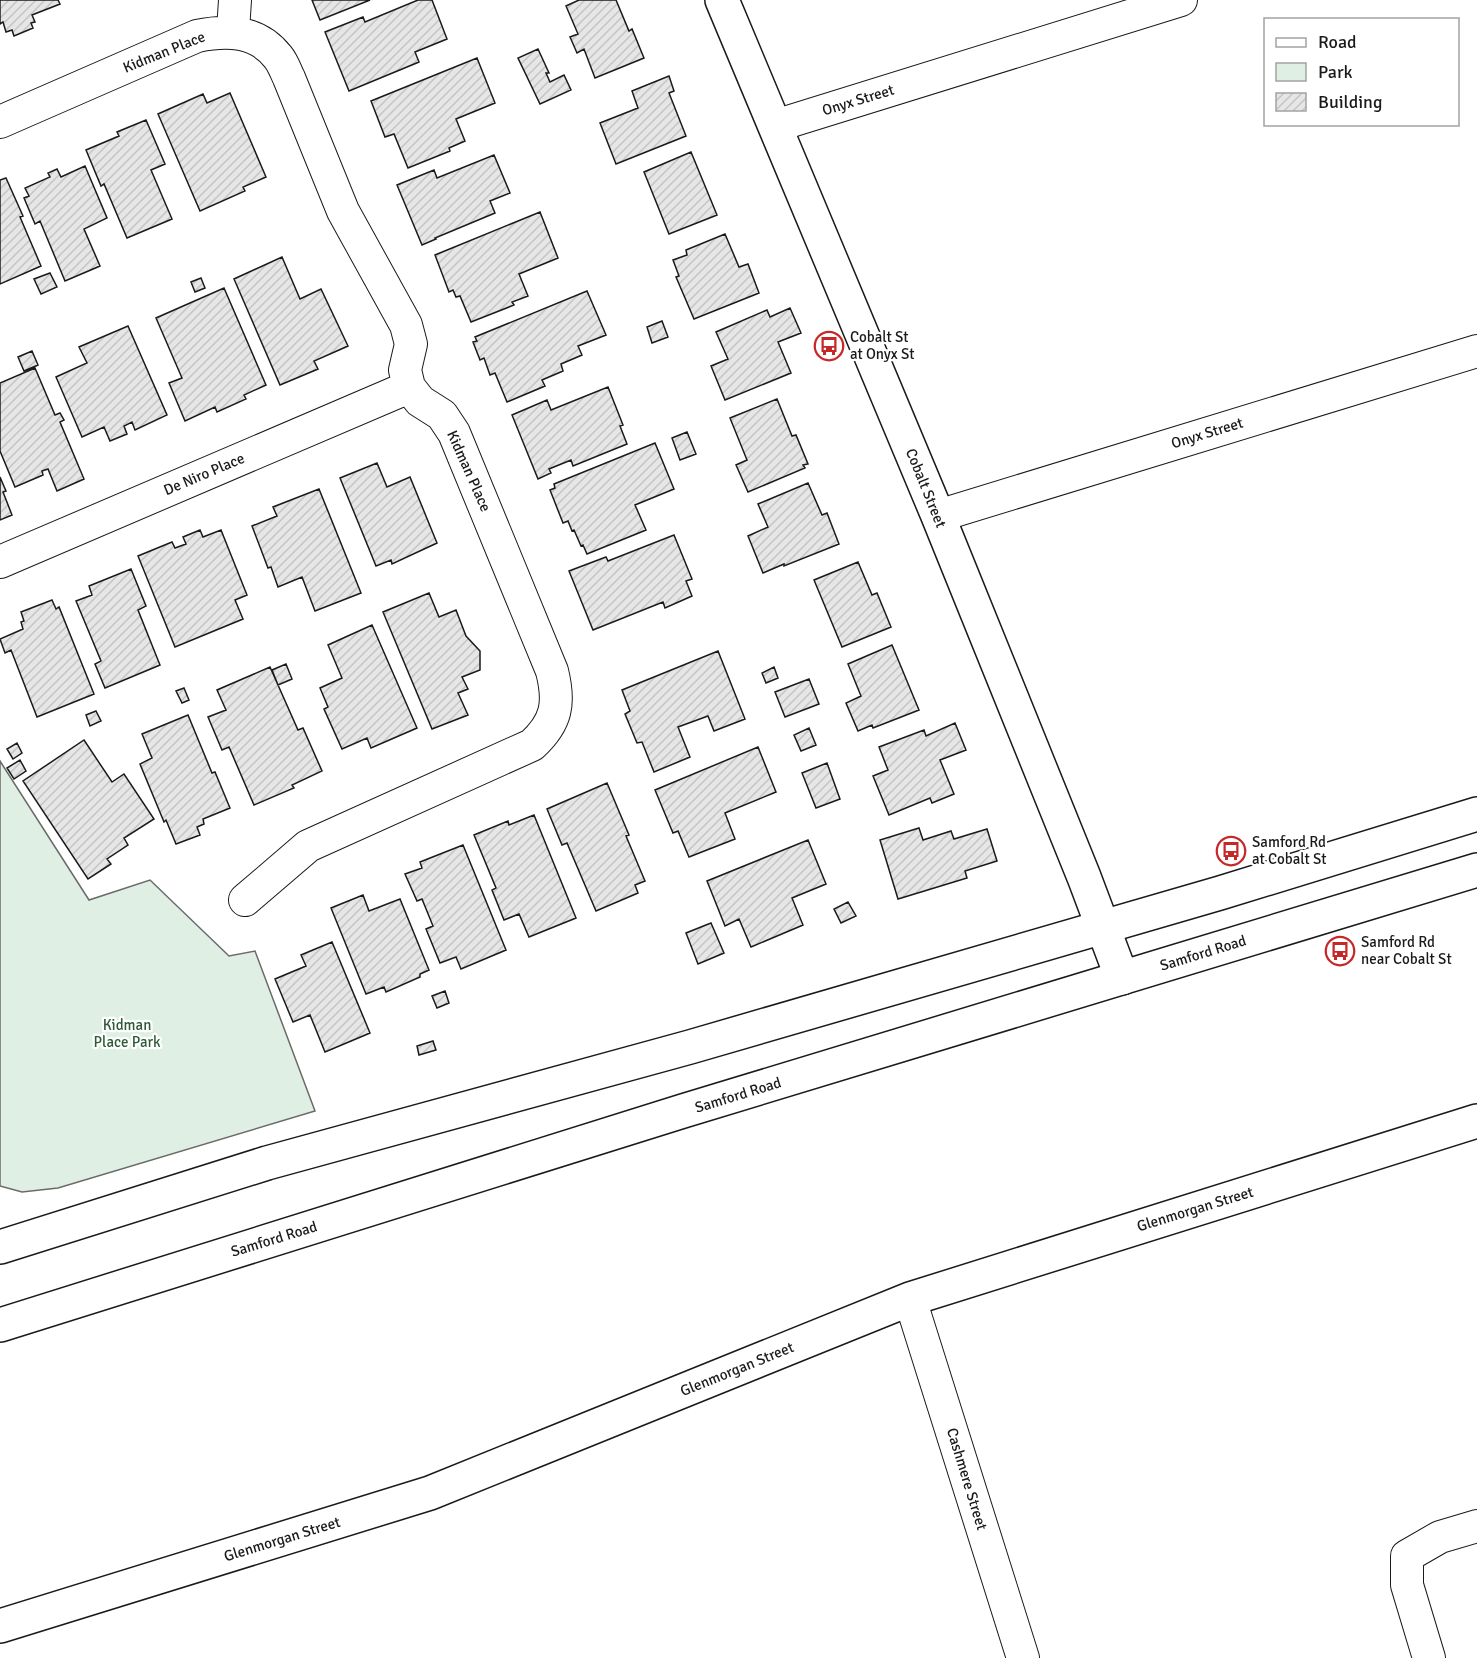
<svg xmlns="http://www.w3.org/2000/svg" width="1477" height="1658" font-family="Signika,sans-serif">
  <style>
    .green { fill: #e0efe3; stroke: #6a6a6a; stroke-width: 1.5 }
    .building { fill: url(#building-hatch); stroke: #1a1a1a; stroke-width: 1.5 }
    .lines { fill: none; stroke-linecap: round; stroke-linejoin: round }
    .street-casing { stroke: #1a1a1a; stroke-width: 34 }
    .secondary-casing { stroke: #1a1a1a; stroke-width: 36 }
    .primary-casing { stroke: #1a1a1a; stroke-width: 36 }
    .street { stroke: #fff; stroke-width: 32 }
    .secondary { stroke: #fff; stroke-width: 33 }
    .primary { stroke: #fff; stroke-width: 33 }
    .labels { text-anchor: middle; stroke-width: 4.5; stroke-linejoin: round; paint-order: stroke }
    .street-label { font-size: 15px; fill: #1a1a1a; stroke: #fff }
    .poi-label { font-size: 15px; fill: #1a1a1a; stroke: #fff; text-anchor: start }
    .park-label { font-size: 15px; fill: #2b5a34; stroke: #fff }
  </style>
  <defs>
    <pattern id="building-hatch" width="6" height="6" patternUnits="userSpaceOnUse" patternTransform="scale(1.5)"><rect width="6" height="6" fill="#e6e6e6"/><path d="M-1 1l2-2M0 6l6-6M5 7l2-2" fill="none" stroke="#c5c5c5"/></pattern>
  </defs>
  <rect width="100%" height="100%" fill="#fff"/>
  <path class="green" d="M0 761 89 900 150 880 229 956 255 951 315 1111 58 1188 22 1192 0 1186Z"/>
  <path class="building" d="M0 0H58L60 4 32 15 35 22 31 23 33 28 14 36 12 30 6 32 3 22 0 24Z
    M312 0H370L320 20Z
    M418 0H432L447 39 415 52 419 62 349 91 325 32 363 17 365 22Z
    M579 0H616L629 31 632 29 644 58 595 78 584 49 577 53 570 37 578 34 566 6Z
    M538 49 549 73H546L550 82 564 75 571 90 540 104 518 58Z
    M477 58 495 103 456 119 465 141 449 148 450 151 408 168 394 134 385 137 371 101Z
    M669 76 674 91 669 93 686 136 616 164 600 123 638 108 632 91Z
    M230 93 266 177 243 187 245 191 200 211 158 114 203 94 207 103Z
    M146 120 165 164 151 170 172 219 127 238 104 184 101 186 86 150 119 136 117 132Z
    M691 152 717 215 669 234 644 172Z
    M494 155 510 193 490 201 495 213 435 238 436 239 422 245 397 185 434 170 437 178Z
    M85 166 107 218 84 229 100 266 65 281 40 221 35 224 24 198 29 196 25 188 50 177 48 173 57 169 61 177Z
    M6 178 23 216 20 217 41 266 0 284V180Z
    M540 212 558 258 519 274 528 296 512 302 514 305 471 322 460 296 456 297 453 290 449 292 435 255Z
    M725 234 739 267 748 264 759 293 694 319 676 277 679 276 673 260 687 255 686 250Z
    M282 257 300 299 321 289 348 346 314 361 318 369 280 385 234 279Z
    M50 273 57 287 41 294 34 279Z
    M201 278 205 288 195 292 191 282Z
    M224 288 266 385 244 395 246 399 217 412 215 407 185 421 169 383 182 378 156 318Z
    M587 291 606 335 578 346 582 355 561 364 563 371 542 380 545 386 507 402 495 373 490 375 484 358 480 360 473 342 477 341 475 337Z
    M790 308 801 333 778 342 791 373 725 400 711 366 728 359 716 332 767 310 770 317Z
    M662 321 668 337 652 343 647 327Z
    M128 326 167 415 135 430 132 422 124 426 127 434 110 441 104 427 82 437 56 377 87 363 79 347Z
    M32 351 38 365 24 371 18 357Z
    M35 368 55 415 60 413 64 420 60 422 84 479 57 491 48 469 42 471 43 475 15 487 0 451V383Z
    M608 387 623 425 620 426 627 444 573 466 571 460 549 469 551 473 538 479 512 415 547 400 551 410Z
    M777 399 792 436 796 435 808 464 803 465 805 468 748 492 736 465 747 460 730 418Z
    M687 432 696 454 680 460 672 438Z
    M655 443 674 489 635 505 646 530 587 554 583 545 581 546 574 530 572 531 568 521 563 523 550 490 555 488 554 484Z
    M377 463 387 487 410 477 437 543 392 564 391 560 376 566 340 478Z
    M0 477 6 491 3 492 12 515 0 520Z
    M808 483 822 515 827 513 839 544 784 566V564L763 573 748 536 768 527 758 504Z
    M319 489 361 593 315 611 302 577 278 587 271 567 268 568 252 526 277 516 273 507Z
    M200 530 203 537 221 530 247 595 235 600 243 619 175 647 138 556 172 542 175 548 186 544 183 537Z
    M674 535 692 579 686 581 692 596 665 608 663 602 593 630 569 571 606 557 608 561Z
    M858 562 872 595 877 593 891 627 842 647 814 580Z
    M131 569 146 606 138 610 160 665 105 688 95 664 101 661 76 601 92 595 89 586Z
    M429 593 439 617 456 610 466 636 480 651V670L462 677 468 689 458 693 468 715 432 729 383 612Z
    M52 600 56 609 59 607 94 694 37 717 11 650 5 653 0 639 23 629 21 622 24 621 21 612Z
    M372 625 417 728 371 748 367 738 342 749 324 709 328 707 320 688 342 678 328 645Z
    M892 645 919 710 873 728 872 725 858 731 846 703 861 696 848 664Z
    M718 651 745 719 714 731 708 716 678 727 690 757 654 772 642 742 637 743 625 714 630 711 622 690Z
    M286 664 292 679 278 685 272 670Z
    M270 667 298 730 303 728 322 771 292 785 294 788 254 805 229 747 222 750 208 717 226 710 217 690Z
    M774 667 778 678 766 683 762 673Z
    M809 679 819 704 785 717 775 692Z
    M184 688 189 700 182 703 176 691Z
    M96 711 101 721 90 726 86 715Z
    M188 715 212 773 215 772 230 808 203 819 204 824 197 827 200 835 176 844 166 820 164 822 140 764 152 758 142 734Z
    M955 723 966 750 940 760 954 794 932 803 930 798 889 815 873 776 888 770 879 747 924 730 926 736Z
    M809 728 816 745 801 751 794 735Z
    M84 740 112 782 124 774 154 819 124 838 128 845 107 859 111 864 88 879 23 781Z
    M17 743 22 753 13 759 7 749Z
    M758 747 776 792 725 813 735 839 689 857 678 831 673 833 655 790Z
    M20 760 26 771 14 779 7 768Z
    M827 763 840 799 816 808 802 773Z
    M607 783 629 835 626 836 645 881 635 885 638 893 596 911 567 843 562 845 547 809Z
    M534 815 576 918 529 937 519 914 504 920 492 890 496 888 474 835 508 821 509 825Z
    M919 828 923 840 951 831 954 839 987 829 997 861 965 871 967 878 898 899 880 840Z
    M808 840 826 884 792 898 803 925 751 947 739 919 725 926 707 881Z
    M463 845 506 950 461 969 456 957 440 963 426 929 433 926 422 899 417 901 405 874 422 868 420 862Z
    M363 895 369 911 400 899 429 970 420 974V977L386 992 384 987 366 994 331 908Z
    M848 902 856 916 841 923 834 909Z
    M711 923 724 953 698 964 686 933Z
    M332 942 370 1033 325 1052 310 1015 293 1022 275 979 306 966 301 955Z
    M445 991 449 1003 437 1008 432 996Z
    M433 1041 436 1050 419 1055 417 1046Z"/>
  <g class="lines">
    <g class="street-casing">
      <path id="street" d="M233 31 235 0
        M0 122 197 36C227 30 257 30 278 57 283 63 286 72 289 78L343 211 406 325 411 344 405 370 409 387 420 401 442 415 454 433 552 671C560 703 557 722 532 745L308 846 245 900
        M775 126 1181 0
        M938 516 1477 351
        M0 562 409 387
        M910 1299 1023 1658
        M1429 1658 1407 1585V1556L1440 1537 1477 1526"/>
    </g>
    <g class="secondary-casing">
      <path id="secondary" d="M722 0 938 516 1084 877 1122 978
        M0 1626 430 1493 910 1299 1477 1121"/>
    </g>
    <g class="primary-casing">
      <path id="primary" d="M0 1247 267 1163 690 1047 1220 893 1477 814
        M0 1325 683 1111 1477 870"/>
    </g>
    <use href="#street" class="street"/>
    <use href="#secondary" class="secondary"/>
    <use href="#primary" class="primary"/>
  </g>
  <defs>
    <g id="bus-ring" transform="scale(1.5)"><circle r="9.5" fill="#fff" stroke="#c62828" stroke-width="1.5"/><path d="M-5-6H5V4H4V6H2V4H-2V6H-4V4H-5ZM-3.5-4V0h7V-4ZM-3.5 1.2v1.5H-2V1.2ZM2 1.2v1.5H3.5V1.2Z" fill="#c62828"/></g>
  </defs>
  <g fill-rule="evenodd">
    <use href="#bus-ring" x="829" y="346"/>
    <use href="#bus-ring" x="1231" y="851"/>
    <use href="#bus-ring" x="1340" y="951"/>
  </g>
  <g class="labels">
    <g class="street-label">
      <text transform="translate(164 52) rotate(-22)" y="5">Kidman Place</text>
      <text transform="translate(858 100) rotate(-17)" y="5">Onyx Street</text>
      <text transform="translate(1207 433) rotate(-17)" y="5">Onyx Street</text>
      <text transform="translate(469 471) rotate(66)" y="5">Kidman Place</text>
      <text transform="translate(204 474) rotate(-23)" y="5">De Niro Place</text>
      <text transform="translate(926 488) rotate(68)" y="5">Cobalt Street</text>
      <text transform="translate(1203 953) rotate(-17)" y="5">Samford Road</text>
      <text transform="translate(738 1095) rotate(-17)" y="5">Samford Road</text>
      <text transform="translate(1195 1209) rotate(-17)" y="5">Glenmorgan Street</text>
      <text transform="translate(274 1239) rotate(-17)" y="5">Samford Road</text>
      <text transform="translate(737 1369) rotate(-22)" y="5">Glenmorgan Street</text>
      <text transform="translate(967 1479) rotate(73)" y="5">Cashmere Street</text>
      <text transform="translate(282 1539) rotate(-17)" y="5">Glenmorgan Street</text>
    </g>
    <g class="poi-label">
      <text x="850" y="342">Cobalt St<tspan x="850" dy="17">at Onyx St</tspan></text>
      <text x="1252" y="847">Samford Rd<tspan x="1252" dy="17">at Cobalt St</tspan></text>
      <text x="1361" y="947">Samford Rd<tspan x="1361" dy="17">near Cobalt St</tspan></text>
    </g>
    <g class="park-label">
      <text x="127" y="1030">Kidman<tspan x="127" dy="17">Place Park</tspan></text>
    </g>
  </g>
  <rect x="1264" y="18" width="195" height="108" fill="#ffffff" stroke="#a3a3a3" stroke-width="1.5"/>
  <rect x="1276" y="38" width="30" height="9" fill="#ffffff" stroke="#a3a3a3" stroke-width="1.5"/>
  <text x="1318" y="48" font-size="18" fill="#1a1a1a">Road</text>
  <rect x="1276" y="63" width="30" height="18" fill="#e0efe3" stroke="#a3a3a3" stroke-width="1.5"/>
  <text x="1318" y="78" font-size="18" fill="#1a1a1a">Park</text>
  <rect x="1276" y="93" width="30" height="18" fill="url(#building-hatch)" stroke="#a3a3a3" stroke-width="1.5"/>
  <text x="1318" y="108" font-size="18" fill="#1a1a1a">Building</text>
</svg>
